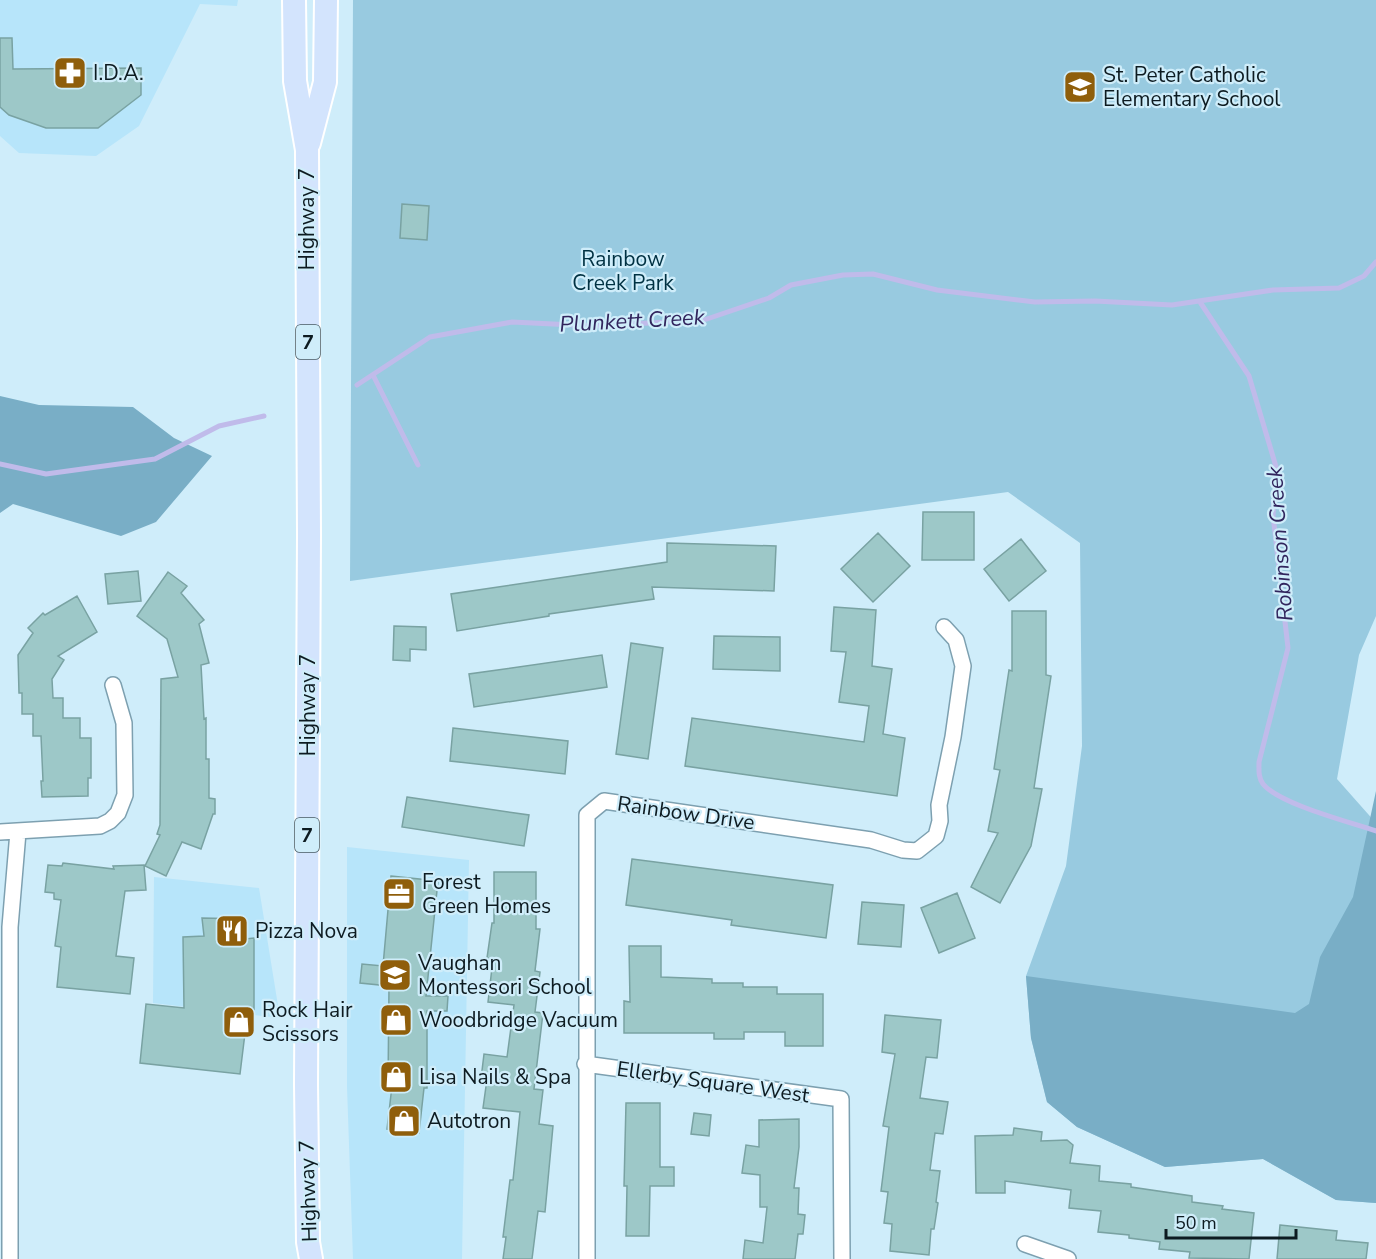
<svg xmlns="http://www.w3.org/2000/svg" width="1376" height="1259" font-family="'Nunito Sans',sans-serif">
  <style>
    .built { fill: #b7e5fa }
    .green { fill: #98cae0 }
    .forest { fill: #79aec6 }
    .lines { fill: none; stroke-linecap: round; stroke-linejoin: round }
    .stream { stroke: #c0bbea; stroke-width: 5 }
    .building { fill: #9dc8c8; stroke: #79a2a2; stroke-width: 1.5 }
    .street-casing { stroke: #7da0b0; stroke-width: 18 }
    .primary-casing { stroke: #fff; stroke-width: 26 }
    .street { stroke: #fff; stroke-width: 15 }
    .primary { stroke: #d3e4fd; stroke-width: 22 }
    .labels { text-anchor: middle; stroke-width: 4.5; stroke-linejoin: round; paint-order: stroke }
    .shield { fill: #cfedfa; stroke: #475a62; stroke-width: 1.5 }
    .shield-label { font-size: 20px; font-weight: bold; fill: #0d1b21 }
    .poi-label { font-size: 21px; fill: #0d1b21; stroke: #cfedfa; text-anchor: start }
    .street-label { font-size: 21px; fill: #0d1b21; stroke: #cfedfa }
    .park-label { font-size: 21px; fill: #003142; stroke: #cfedfa }
    .water-label { font-size: 22px; font-style: italic; fill: #31255d; stroke: #cfedfa }
  </style>
  <rect width="100%" height="100%" fill="#cfedfa"/>
  <path class="built" d="M0 0H238L237 6 200 4 139 126 96 156 19 153 0 136Z
    M347 847 469 860 462 1259H353L347 1087Z
    M154 877 259 888 280 1018 153 1003Z"/>
  <path class="green" d="M353 0H1376V616L1359 655 1337 779 1376 823V1203L1336 1200 1263 1159 1165 1167 1077 1127 1047 1102 1031 1038 1026 976 1066 866 1082 746 1080 543 1008 492 350 581Z"/>
  <path class="forest" d="M0 396 39 405 133 407 174 438 212 456 156 522 121 536 13 504 0 513Z
    M1376 791V1203L1336 1200 1263 1159 1165 1167 1077 1127 1047 1102 1031 1038 1026 976 1295 1013 1309 1004 1320 957 1353 897Z"/>
  <g class="lines">
    <path class="stream" d="M1200 302 1249 376 1277 470 1273 515 1288 648 1259 762C1259 770 1258 777 1263 784 1279 804 1350 822 1376 831
      M373 375 418 465
      M357 385 430 337 512 322 594 326 704 320 769 298 791 285 843 275 873 274 937 290 1035 302 1095 301 1172 305 1273 290 1339 288 1364 276 1376 262
      M0 464 46 474 155 459 219 426 264 416"/>
  </g>
  <path class="building" d="M0 38H12L13 69 141 68V95L98 128H46L9 115 0 107Z
    M402 204 429 206 427 240 400 238Z
    M923 512H974V560H922Z
    M878 533 910 566 873 602 841 569Z
    M1021 539 1046 571 1009 601 984 569Z
    M667 543 776 546 774 591 652 587 654 599 549 614V616L457 631 451 594 667 562Z
    M138 571 141 601 108 604 105 574Z
    M168 572 187 586 181 593 204 620 199 624 209 663 201 665 204 719 206 718V759H209V798L215 799V814H213L201 849 182 842 166 876 145 866 160 835 157 834 160 825 161 679 178 677 167 639 137 616Z
    M77 596 97 632 58 656 64 660 52 679 53 698H63V718H80V738H91V778H88V796L42 797 41 781H43L41 736H33V714H22V693H19L18 655 33 633 28 628 43 613 45 615Z
    M834 607 876 610 872 666 892 669 883 734 905 738 897 796 685 766 692 718 864 742 869 706 839 702 846 652 831 651Z
    M1012 611H1046V675L1051 676 1034 788 1042 789 1031 846 1000 903 971 887 998 833 988 831 1000 770 994 769 1009 670 1012 671Z
    M394 626 426 627V650L410 649V661L393 660Z
    M714 636 780 637V671L713 669Z
    M631 643 663 648 648 759 616 754Z
    M602 655 607 687 474 707 469 674Z
    M453 728 568 741 565 774 450 761Z
    M407 797 529 815 524 846 402 827Z
    M632 859 833 885 826 938 731 925 732 920 626 905Z
    M63 863 114 869 113 866 144 865 146 890 125 891 116 956 134 958 130 994 57 987 61 947 55 946 61 900 54 899V893L45 892 48 865 62 866Z
    M494 872H536V929H540L535 971 540 972 535 1012 543 1013 534 1089 543 1090 539 1124 553 1126 545 1212 538 1211 532 1259H503L506 1237H503L510 1180H513L520 1112 483 1108 487 1079H481L484 1054 507 1057 514 1005 488 1002 493 959 487 958 492 923H494Z
    M391 876 438 881 426 996H448L447 1011H427V1088H424L419 1133 387 1129 392 1086 388 1085 389 986 360 983 362 964 383 966Z
    M957 893 975 938 939 953 921 908Z
    M862 902 904 905 901 947 858 944Z
    M202 918 245 919V939L254 938V1017H247L240 1074 140 1063 146 1004 184 1008 183 937 204 936Z
    M629 946H661V977L712 979V983H743V987H777V994H823V1046H785V1032H744V1039H714V1033H624V1001L630 1002Z
    M885 1015 941 1020 937 1058 926 1057 920 1098 948 1102 943 1134 935 1133 930 1170 940 1171 936 1202 938 1203 934 1229H931L929 1255 890 1251 892 1224 884 1223 888 1192 881 1191 889 1127 883 1126 895 1054 882 1052Z
    M626 1103H660V1167H674V1186H650L649 1236H626L627 1186H624Z
    M694 1113 711 1115 709 1136 691 1134Z
    M799 1119V1147L794 1188H799L798 1214 805 1215 803 1234H798L795 1259H743L745 1240 763 1243 767 1207H760V1175L742 1173 746 1145 759 1147V1120Z
    M1014 1128 1042 1132 1041 1141 1067 1140 1073 1145 1070 1163 1100 1166 1099 1181 1131 1184V1187L1192 1196V1202L1223 1206 1222 1209 1254 1213 1249 1259 1189 1258 1190 1252 1159 1249 1160 1242 1129 1238V1235L1098 1232 1101 1211 1069 1208 1071 1190 1005 1181V1193H976L975 1136 1013 1135Z
    M1280 1225 1337 1231 1336 1240 1368 1243 1366 1259H1277Z"/>
  <g class="lines">
    <g class="street-casing">
      <path id="street" d="M0 832 100 826 110 821 118 813 125 795 124 723 113 685
        M585 1064 841 1099 842 1259
        M1025 1244 1068 1259
        M10 1259V927L18 832
        M587 1259V815L604 801 871 840 903 850 917 851 936 836 940 821 939 805 953 737 963 666 956 640 944 627"/>
    </g>
    <g class="primary-casing">
      <path id="primary" d="M294 0 295 81 307 150 309 535 306 1084 308 1242 311 1259
        M309 143 325 82 326 0"/>
    </g>
    <use href="#street" class="street"/>
    <use href="#primary" class="primary"/>
  </g>
  <defs>
    <g id="pharmacy-square" transform="scale(1.725)"><rect x="-9" y="-9" width="18" height="18" rx="4" fill="#8f5e0b" stroke="#cfedfa"/><path d="M-2-6h4v4h4v4h-4v4h-4v-4h-4v-4h4Z" fill="#fff"/></g>
    <g id="school-square" transform="scale(1.725)"><rect x="-9" y="-9" width="18" height="18" rx="4" fill="#8f5e0b" stroke="#cfedfa"/><path d="M0-5L7-2L0 1L-7-2ZM-4 1L0 2.5L4 1V4Q0 6-4 4Z" fill="#fff"/></g>
    <g id="office-square" transform="scale(1.725)"><rect x="-9" y="-9" width="18" height="18" rx="4" fill="#8f5e0b" stroke="#cfedfa"/><path d="M-6-3h4V-5.5h4V-3h4V5H-6ZM-1-4.5V-3h2v-1.5ZM-6 0V1H6V0Z" fill="#fff"/></g>
    <g id="restaurant-square" transform="scale(1.725)"><rect x="-9" y="-9" width="18" height="18" rx="4" fill="#8f5e0b" stroke="#cfedfa"/><path d="M-5-6h1v4h1v-4h1v4h1v-4h1v5L-1.5 .5V6h-2V.5L-5-1ZM5-6V6H3V1.5H1.5Q1.5-4 5-6Z" fill="#fff"/></g>
    <g id="shop-square" transform="scale(1.725)"><rect x="-9" y="-9" width="18" height="18" rx="4" fill="#8f5e0b" stroke="#cfedfa"/><path d="M-5-2.5h2.3a2.7 3.5 0 0 1 5.4 0H5L5.5 6h-11ZM-1.5-2.5h3a1.5 2.3 0 0 0-3 0Z" fill="#fff"/></g>
  </defs>
  <g fill-rule="evenodd">
    <use href="#pharmacy-square" x="70" y="73"/>
    <use href="#school-square" x="1080" y="87"/>
    <use href="#office-square" x="399" y="894"/>
    <use href="#restaurant-square" x="232" y="931"/>
    <use href="#school-square" x="395" y="975"/>
    <use href="#shop-square" x="396" y="1020"/>
    <use href="#shop-square" x="239" y="1022"/>
    <use href="#shop-square" x="396" y="1077"/>
    <use href="#shop-square" x="404" y="1121"/>
  </g>
  <g class="labels">
    <g class="shield">
      <rect x="296" y="325" width="24" height="34" rx="4.5"/>
      <rect x="295" y="818" width="24" height="34" rx="4.5"/>
    </g>
    <g class="shield-label">
      <text x="308" y="349">7</text>
      <text x="307" y="842">7</text>
    </g>
    <g class="poi-label">
      <text x="93" y="80">I.D.A.</text>
      <text x="1103" y="82">St. Peter Catholic<tspan x="1103" dy="24">Elementary School</tspan></text>
      <text x="422" y="889">Forest<tspan x="422" dy="24">Green Homes</tspan></text>
      <text x="255" y="938">Pizza Nova</text>
      <text x="418" y="970">Vaughan<tspan x="418" dy="24">Montessori School</tspan></text>
      <text x="262" y="1017">Rock Hair<tspan x="262" dy="24">Scissors</tspan></text>
      <text x="419" y="1027">Woodbridge Vacuum</text>
      <text x="419" y="1084">Lisa Nails &amp; Spa</text>
      <text x="427" y="1128">Autotron</text>
    </g>
    <g class="street-label">
      <text transform="translate(307 219) rotate(-90)" y="7">Highway 7</text>
      <text transform="translate(308 705) rotate(-90)" y="7">Highway 7</text>
      <text transform="translate(686 813) rotate(8)" y="7">Rainbow Drive</text>
      <text transform="translate(713 1082) rotate(8)" y="7">Ellerby Square West</text>
      <text transform="translate(308 1191) rotate(-92)" y="7">Highway 7</text>
    </g>
    <g class="park-label">
      <text x="623" y="266">Rainbow<tspan x="623" dy="24">Creek Park</tspan></text>
    </g>
    <g class="water-label">
      <text transform="translate(632 320) rotate(-3)" y="8">Plunkett Creek</text>
      <text transform="translate(1279 544) rotate(-94)" y="8">Robinson Creek</text>
    </g>
  </g>
  <path d="M1166 1229v9h130v-9" fill="none" stroke="#0d1b21" stroke-width="3"/>
  <text x="1175" y="1229" font-size="18" fill="#0d1b21" stroke="#cfedfa" stroke-width="4.5" paint-order="stroke">50 m</text>
</svg>
